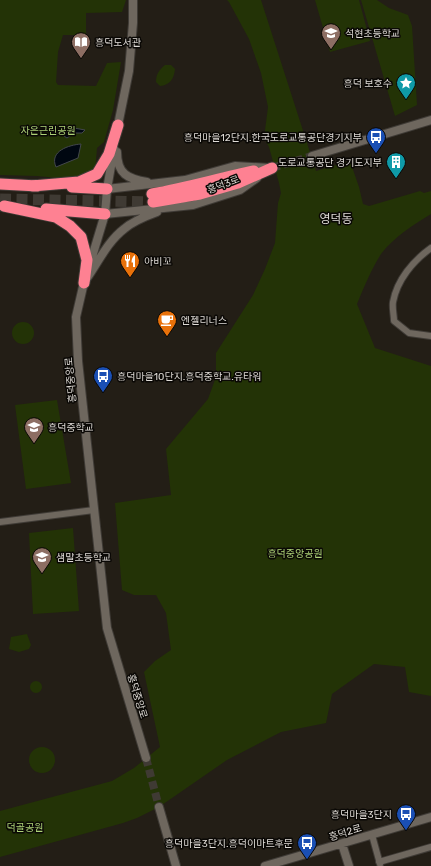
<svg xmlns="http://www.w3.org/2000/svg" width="431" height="866" font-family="Rubik,'Noto Sans KR',sans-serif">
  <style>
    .green { fill: #233306 }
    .water { fill: #000711; stroke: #43474c }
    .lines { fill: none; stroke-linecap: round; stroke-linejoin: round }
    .secondary-tunnel { stroke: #3f3a33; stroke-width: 8; stroke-dasharray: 8 4; stroke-linecap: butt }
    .highway-tunnel { stroke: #3f3a33; stroke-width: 11; stroke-dasharray: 11 5.5; stroke-linecap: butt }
    .street-casing { stroke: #3f3b36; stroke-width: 8 }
    .secondary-casing { stroke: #3f3b36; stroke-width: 10 }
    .highway-casing { stroke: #3f3b36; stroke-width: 13 }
    .street { stroke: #6e675e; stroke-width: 6 }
    .secondary { stroke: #6e675e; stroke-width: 8 }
    .highway { stroke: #fe8192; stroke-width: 11 }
    .labels { text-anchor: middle; stroke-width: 3; stroke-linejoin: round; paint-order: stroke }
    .poi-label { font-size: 10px; fill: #dfdbd6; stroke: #0a0805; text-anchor: start }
    .park-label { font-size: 10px; fill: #add277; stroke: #0a0805 }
    .street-label { font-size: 10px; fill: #dfdbd6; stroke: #0a0805 }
    .quarter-label { font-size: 12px; fill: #dfdbd6; stroke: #0a0805 }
  </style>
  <rect width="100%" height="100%" fill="#231e16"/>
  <path class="green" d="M0 0H126L122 12 86 13V35H63L58 52 56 82 58 85 96 86 107 63 121 62 113 110 104 142 97 148 95 172 79 180 37 176 0 175Z
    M227 0H261L316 171 350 161 359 187 363 204 369 206 420 191 424 193 431 191V214C413 225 394 237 381 254 371 270 364 287 357 304L375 348 431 366V696L409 692 405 667 374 664 332 694 326 723 281 732 227 760 159 807 137 818 123 823 0 857V811L112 781 134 768 160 747 144 672 155 661 171 650 166 613 156 595H134L122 590 115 503 171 495 166 449 208 399 216 377V353L253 295 265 269 275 243 278 203 281 193 279 183 269 147 264 138 268 107 261 73 249 39 229 2Z
    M315 0H359L370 41 330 52Z
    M361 0H377L389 8 408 15 412 26 417 105 395 116Z
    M165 65H171L175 69C174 79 170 85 160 86L156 82C156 74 159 70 165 65Z
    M12 333a11 11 0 1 1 22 0a11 11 0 1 1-22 0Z
    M57 400 71 483 26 489 15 405Z
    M73 528 79 611 33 614 29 533Z
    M27 634 31 645 29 649 19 652 9 649 11 637Z
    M30 687a6 6 0 1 1 12 0a6 6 0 1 1-12 0Z
    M29 760a13 13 0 1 1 26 0a13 13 0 1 1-26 0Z"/>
  <path class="water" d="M74 128 85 130 82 133H74L67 138 64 136 66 132Z
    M81 144 78 158 56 167C49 151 69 145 81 144Z"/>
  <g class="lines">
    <path class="secondary-tunnel" d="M272 168 312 156
      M146 758 159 807"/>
    <path class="highway-tunnel" d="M0 199 153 202"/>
    <g class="street-casing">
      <path id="street" d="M431 248C413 261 397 280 393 302 392 308 394 315 394 321L409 333 431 336
        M0 522 94 510
        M372 835 380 864
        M379 862 431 847"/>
    </g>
    <g class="secondary-casing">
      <path id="secondary" d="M117 130 129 71 133 23V0
        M117 152C117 174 128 179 147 182
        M312 156 431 120
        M107 189 185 180 235 166 270 168
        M105 214 193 205 240 190 257 178
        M89 267 105 214 107 189 114 149
        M85 278 76 317 78 361 107 628 146 758
        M85 281C98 263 107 242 124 229 133 221 146 216 157 212
        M159 807 176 866
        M342 844 349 866
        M265 866 431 817"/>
    </g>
    <g class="highway-casing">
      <path id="highway" d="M0 184 38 186
        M32 186 79 182 97 174 109 154 118 125
        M72 187 107 189
        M152 194C187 188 220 178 254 171
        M153 202 200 194 238 183 272 168
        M4 206 56 217 70 226 81 237 87 260 84 283
        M46 209 105 214"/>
    </g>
    <use href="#street" class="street"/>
    <use href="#secondary" class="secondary"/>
    <use href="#highway" class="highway"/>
  </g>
  <defs>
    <g id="school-pin" transform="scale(1)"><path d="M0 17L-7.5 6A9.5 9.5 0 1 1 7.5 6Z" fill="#8d6e63" stroke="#0a0805"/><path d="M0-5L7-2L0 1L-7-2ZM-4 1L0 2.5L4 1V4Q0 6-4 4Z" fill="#fff"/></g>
    <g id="library-pin" transform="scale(1)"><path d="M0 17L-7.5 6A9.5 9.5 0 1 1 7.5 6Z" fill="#8d6e63" stroke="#0a0805"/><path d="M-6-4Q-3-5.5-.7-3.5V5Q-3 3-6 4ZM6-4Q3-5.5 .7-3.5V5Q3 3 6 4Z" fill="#fff"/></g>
    <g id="sight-pin" transform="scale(1)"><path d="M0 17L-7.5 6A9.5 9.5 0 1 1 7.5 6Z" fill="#0f9aa8" stroke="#0a0805"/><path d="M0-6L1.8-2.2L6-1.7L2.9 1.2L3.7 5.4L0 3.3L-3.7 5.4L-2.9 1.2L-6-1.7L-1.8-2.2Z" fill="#fff"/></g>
    <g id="bus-pin" transform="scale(1)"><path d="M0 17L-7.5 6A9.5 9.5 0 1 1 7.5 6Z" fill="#1a4fb4" stroke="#0a0805"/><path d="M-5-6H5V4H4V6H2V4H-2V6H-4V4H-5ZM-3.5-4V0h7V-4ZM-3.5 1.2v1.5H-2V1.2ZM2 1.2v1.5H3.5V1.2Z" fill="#fff"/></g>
    <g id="building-pin" transform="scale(1)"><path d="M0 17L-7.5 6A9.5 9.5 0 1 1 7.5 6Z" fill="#0f9aa8" stroke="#0a0805"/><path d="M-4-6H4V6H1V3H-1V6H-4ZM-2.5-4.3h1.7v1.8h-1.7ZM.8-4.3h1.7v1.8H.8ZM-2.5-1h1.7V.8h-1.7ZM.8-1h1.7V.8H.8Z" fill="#fff"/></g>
    <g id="restaurant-pin" transform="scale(1)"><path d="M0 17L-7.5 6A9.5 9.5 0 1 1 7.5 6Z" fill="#e8710a" stroke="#0a0805"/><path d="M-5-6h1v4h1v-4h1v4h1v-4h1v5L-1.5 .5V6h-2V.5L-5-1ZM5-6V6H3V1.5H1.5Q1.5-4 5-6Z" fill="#fff"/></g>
    <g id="cafe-pin" transform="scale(1)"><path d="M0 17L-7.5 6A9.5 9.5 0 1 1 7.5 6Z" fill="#e8710a" stroke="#0a0805"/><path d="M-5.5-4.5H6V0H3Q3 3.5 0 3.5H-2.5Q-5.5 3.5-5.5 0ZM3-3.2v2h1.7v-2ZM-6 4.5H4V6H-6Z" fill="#fff"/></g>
  </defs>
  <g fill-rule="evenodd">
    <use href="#school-pin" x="331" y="33"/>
    <use href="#library-pin" x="81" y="42"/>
    <use href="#sight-pin" x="406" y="83"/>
    <use href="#bus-pin" x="376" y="137"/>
    <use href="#building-pin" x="396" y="162"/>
    <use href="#restaurant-pin" x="130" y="261"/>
    <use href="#cafe-pin" x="167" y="320"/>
    <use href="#bus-pin" x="103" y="376"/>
    <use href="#school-pin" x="34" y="427"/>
    <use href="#school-pin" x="42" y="557"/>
    <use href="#bus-pin" x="406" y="814"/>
    <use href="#bus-pin" x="307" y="843"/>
  </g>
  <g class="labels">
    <g class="poi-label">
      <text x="345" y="37">석현초등학교</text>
      <text x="95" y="46">흥덕도서관</text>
      <text x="392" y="87" text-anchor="end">흥덕 보호수</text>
      <text x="362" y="141" text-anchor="end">흥덕마을12단지.한국도로교통공단경기지부</text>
      <text x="382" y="166" text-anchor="end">도로교통공단 경기도지부</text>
      <text x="144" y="265">아비꼬</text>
      <text x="181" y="324">엔젤리너스</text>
      <text x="117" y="380">흥덕마을10단지.흥덕중학교.유타워</text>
      <text x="48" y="431">흥덕중학교</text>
      <text x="56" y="561">샘말초등학교</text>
      <text x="392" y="818" text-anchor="end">흥덕마을3단지</text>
      <text x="293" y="847" text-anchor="end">흥덕마을3단지.흥덕이마트후문</text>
    </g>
    <g class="park-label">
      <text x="48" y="134">자은근린공원</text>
      <text x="295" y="557">흥덕중앙공원</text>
      <text x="25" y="831">덕골공원</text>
    </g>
    <g class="street-label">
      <text transform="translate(223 184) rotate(-21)" y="4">흥덕3로</text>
      <text transform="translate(70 380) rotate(-95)" y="4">흥덕중앙로</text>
      <text transform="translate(138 696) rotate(73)" y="4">흥덕중앙로</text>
      <text transform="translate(345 832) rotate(-17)" y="4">흥덕2로</text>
    </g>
    <g class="quarter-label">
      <text x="336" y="223">영덕동</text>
    </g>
  </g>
</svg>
